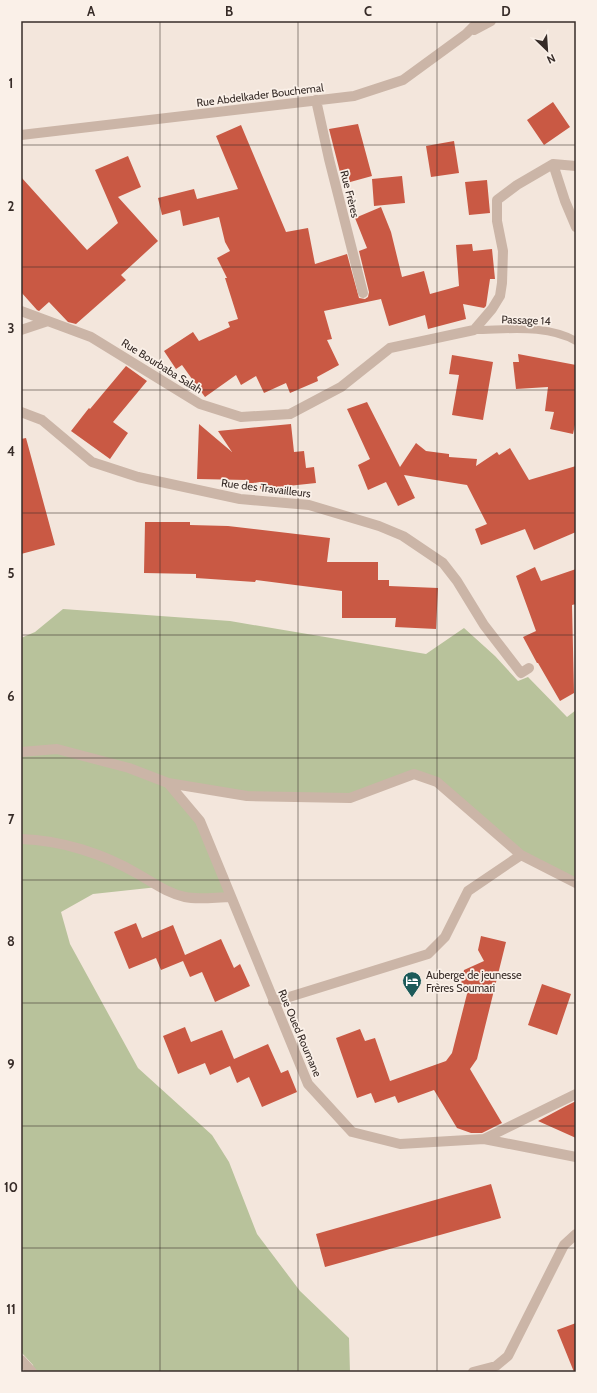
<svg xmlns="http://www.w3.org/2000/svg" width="597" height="1393" font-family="Cabin,sans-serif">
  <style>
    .green { fill: #b8c29b }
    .building { fill: #c95944 }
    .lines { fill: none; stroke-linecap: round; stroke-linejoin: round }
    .lane { stroke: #cbb5a7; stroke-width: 8 }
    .street { stroke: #cbb5a7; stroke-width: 10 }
    .grid { fill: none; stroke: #372c28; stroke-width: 1; stroke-opacity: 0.55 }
    .labels { text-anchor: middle; stroke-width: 3.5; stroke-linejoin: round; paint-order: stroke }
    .street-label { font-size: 11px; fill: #372c28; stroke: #faf0e8 }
    .poi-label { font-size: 11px; fill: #372c28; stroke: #faf0e8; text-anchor: start }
    .neatline { fill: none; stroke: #372c28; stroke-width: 1.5 }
    .grid-label { font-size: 13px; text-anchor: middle; font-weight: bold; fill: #372c28 }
  </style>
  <rect width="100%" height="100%" fill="#f3e6dc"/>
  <path class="green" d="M63 609 230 621 426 654 464 628 495 656 518 681 528 677 567 717 576 710V883L521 855 437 782 414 774 350 798 247 796 168 783 200 821 231 897H186L158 887 93 894 61 912 70 944 138 1068 212 1135 229 1162 257 1234 300 1291 349 1338 350 1372H34L33 1365 21 1352V638L35 632Z"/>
  <path class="building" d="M553 102 570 127 544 145 527 120Z
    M358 124 372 176 343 184 329 129Z
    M241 125 286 232 308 228 315 264 347 254 359 298 365 299 368 297 369 292 359 251 367 248 355 218 381 207 391 232 402 277 424 271 430 294 459 286 456 245 472 244 473 251 492 249 495 279H490L486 306 484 308 463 304 466 319 428 329 425 315 389 326 381 299 324 311 332 339 327 340 339 365 317 377 318 381 290 393 286 383 264 393 256 376 241 385 236 375 205 397 182 365 176 369 164 351 193 332 199 341 230 327 228 322 238 319 225 278H227L217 258 230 251 225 242 219 217 183 226 180 210 162 215 158 198 194 189 197 199 238 189 216 136Z
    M454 141 459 173 431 177 426 146Z
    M128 156 141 187 118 197 158 241 121 275 126 280 76 324 68 322 49 302 39 311 37 310 21 292V177L87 250 118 223 95 170Z
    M402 176 405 203 374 206 372 179Z
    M487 180 490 213 469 215 465 182Z
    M518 354 576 365V420L573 434 550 429 554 412 545 411 548 387 516 389 513 362H519Z
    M452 355 493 362 483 420 452 415 459 375 449 374Z
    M126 366 147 381 113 422 128 433 110 459 71 431 89 408 90 409Z
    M367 402 400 467 416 443 426 451 449 454V457L477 459 476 466 497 452 499 455 510 448 529 480 576 466V532L534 550 525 529 481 545 475 529 487 524 467 485 404 475 415 498 398 506 386 482 368 490 358 465 370 459 347 409Z
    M199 424 232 452 218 431 291 424 294 452 304 451 306 468 314 467 316 483 260 489V482L247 484V480L197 479Z
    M26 438 55 545 21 554V439Z
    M145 522H190V525L228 526 330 538 327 562H378V580H389V586L438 588 436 629 395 627 396 618H342V591L256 580 255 582 196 578V574L144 573Z
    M535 567 541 581 576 569V604L572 605 574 693 560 701 538 663H537L523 637 536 631 516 576Z
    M136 923 142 938 173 925 185 955 221 939 234 968 240 964 250 986 215 1002 202 972 190 977 183 961 161 970 156 958 129 969 114 932Z
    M481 936 506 942 477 1059 470 1069 502 1123 482 1133H471L457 1128 434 1090 398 1103 395 1096 375 1103 371 1093 357 1098 336 1038 360 1029 365 1041 375 1038 390 1081 446 1061 452 1053 469 986 461 984 464 970 484 961 478 950Z
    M542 984 571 994 557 1035 528 1025Z
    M185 1027 191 1042 222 1030 234 1059 268 1044 281 1073 288 1070 297 1092 262 1107 249 1077 237 1083 230 1066 210 1075 205 1063 178 1074 163 1036Z
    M576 1101V1138L538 1121 566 1106Z
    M491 1184 501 1218 325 1267 316 1234Z
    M576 1323V1372H574L557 1330Z"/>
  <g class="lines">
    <path class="lane" d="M474 330C507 330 546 324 576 341"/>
    <path class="street" d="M474 30 491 21
      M316 100 329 159 363 293
      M21 135 354 96 403 80 466 34 479 21
      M553 164 565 201 576 227
      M553 164 576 166
      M21 311 91 337 200 404 241 417 290 414 341 387 390 348 474 330 492 309 500 296 502 283 503 251 497 221V200L517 185 553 164
      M21 330 48 321
      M21 412 42 420 92 462 138 477 240 499 309 505 379 526 403 536 443 563 457 581 484 625 521 673 529 668
      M21 752 57 749 129 768 168 783 200 821 308 1084 352 1132 400 1144 484 1139 576 1157
      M168 783 247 796 350 798 414 774 437 782 521 855 576 883
      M21 839C61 840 104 854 138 874 154 883 167 893 185 897 198 900 217 897 231 897
      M273 1002 428 954 445 937 468 891 521 855
      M484 1139 576 1094
      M21 1360 32 1372
      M473 1372 496 1366 508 1356 564 1245 576 1234"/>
  </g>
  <path class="grid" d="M160 21V1372M298 21V1372M437 21V1372M21 145H576M21 267H576M21 390H576M21 513H576M21 635H576M21 758H576M21 880H576M21 1003H576M21 1126H576M21 1248H576"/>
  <defs>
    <g id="hotel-pin" transform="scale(1)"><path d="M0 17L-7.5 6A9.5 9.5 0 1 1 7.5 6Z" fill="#1c5a59" stroke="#faf0e8"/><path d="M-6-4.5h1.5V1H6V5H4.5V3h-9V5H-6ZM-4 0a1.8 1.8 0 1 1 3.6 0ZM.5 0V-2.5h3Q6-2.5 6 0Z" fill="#fff"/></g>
  </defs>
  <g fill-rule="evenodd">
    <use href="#hotel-pin" x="412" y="981"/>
  </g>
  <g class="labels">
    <g class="street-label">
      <text transform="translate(260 95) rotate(-7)" y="4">Rue Abdelkader Bouchemal</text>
      <text transform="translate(350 194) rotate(76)" y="4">Rue Frères</text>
      <text transform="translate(526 320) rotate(2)" y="4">Passage 14</text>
      <text transform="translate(162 366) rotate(32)" y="4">Rue Bourbaba Salah</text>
      <text transform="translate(266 488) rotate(7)" y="4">Rue des Travailleurs</text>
      <text transform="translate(300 1033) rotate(67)" y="4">Rue Oued Roumane</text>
    </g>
    <g class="poi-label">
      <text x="426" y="979">Auberge de jeunesse<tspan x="426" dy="13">Frères Soumari</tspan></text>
    </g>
  </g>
  <rect width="597" height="1393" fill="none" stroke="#faf0e8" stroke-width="44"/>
  <g transform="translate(547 50) rotate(155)" stroke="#faf0e8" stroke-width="3" paint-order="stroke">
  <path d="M0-3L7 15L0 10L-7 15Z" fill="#372c28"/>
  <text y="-6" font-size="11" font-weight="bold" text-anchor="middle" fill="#372c28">N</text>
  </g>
  <rect x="22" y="22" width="553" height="1349" class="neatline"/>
  <g class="grid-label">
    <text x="91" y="16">A</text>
    <text x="229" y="16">B</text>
    <text x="368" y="16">C</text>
    <text x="506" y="16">D</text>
    <text x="11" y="88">1</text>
    <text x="11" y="211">2</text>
    <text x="11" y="333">3</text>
    <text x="11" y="456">4</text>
    <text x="11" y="578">5</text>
    <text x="11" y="701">6</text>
    <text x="11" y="824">7</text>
    <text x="11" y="946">8</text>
    <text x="11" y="1069">9</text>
    <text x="11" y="1192">10</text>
    <text x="11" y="1314">11</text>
  </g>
</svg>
